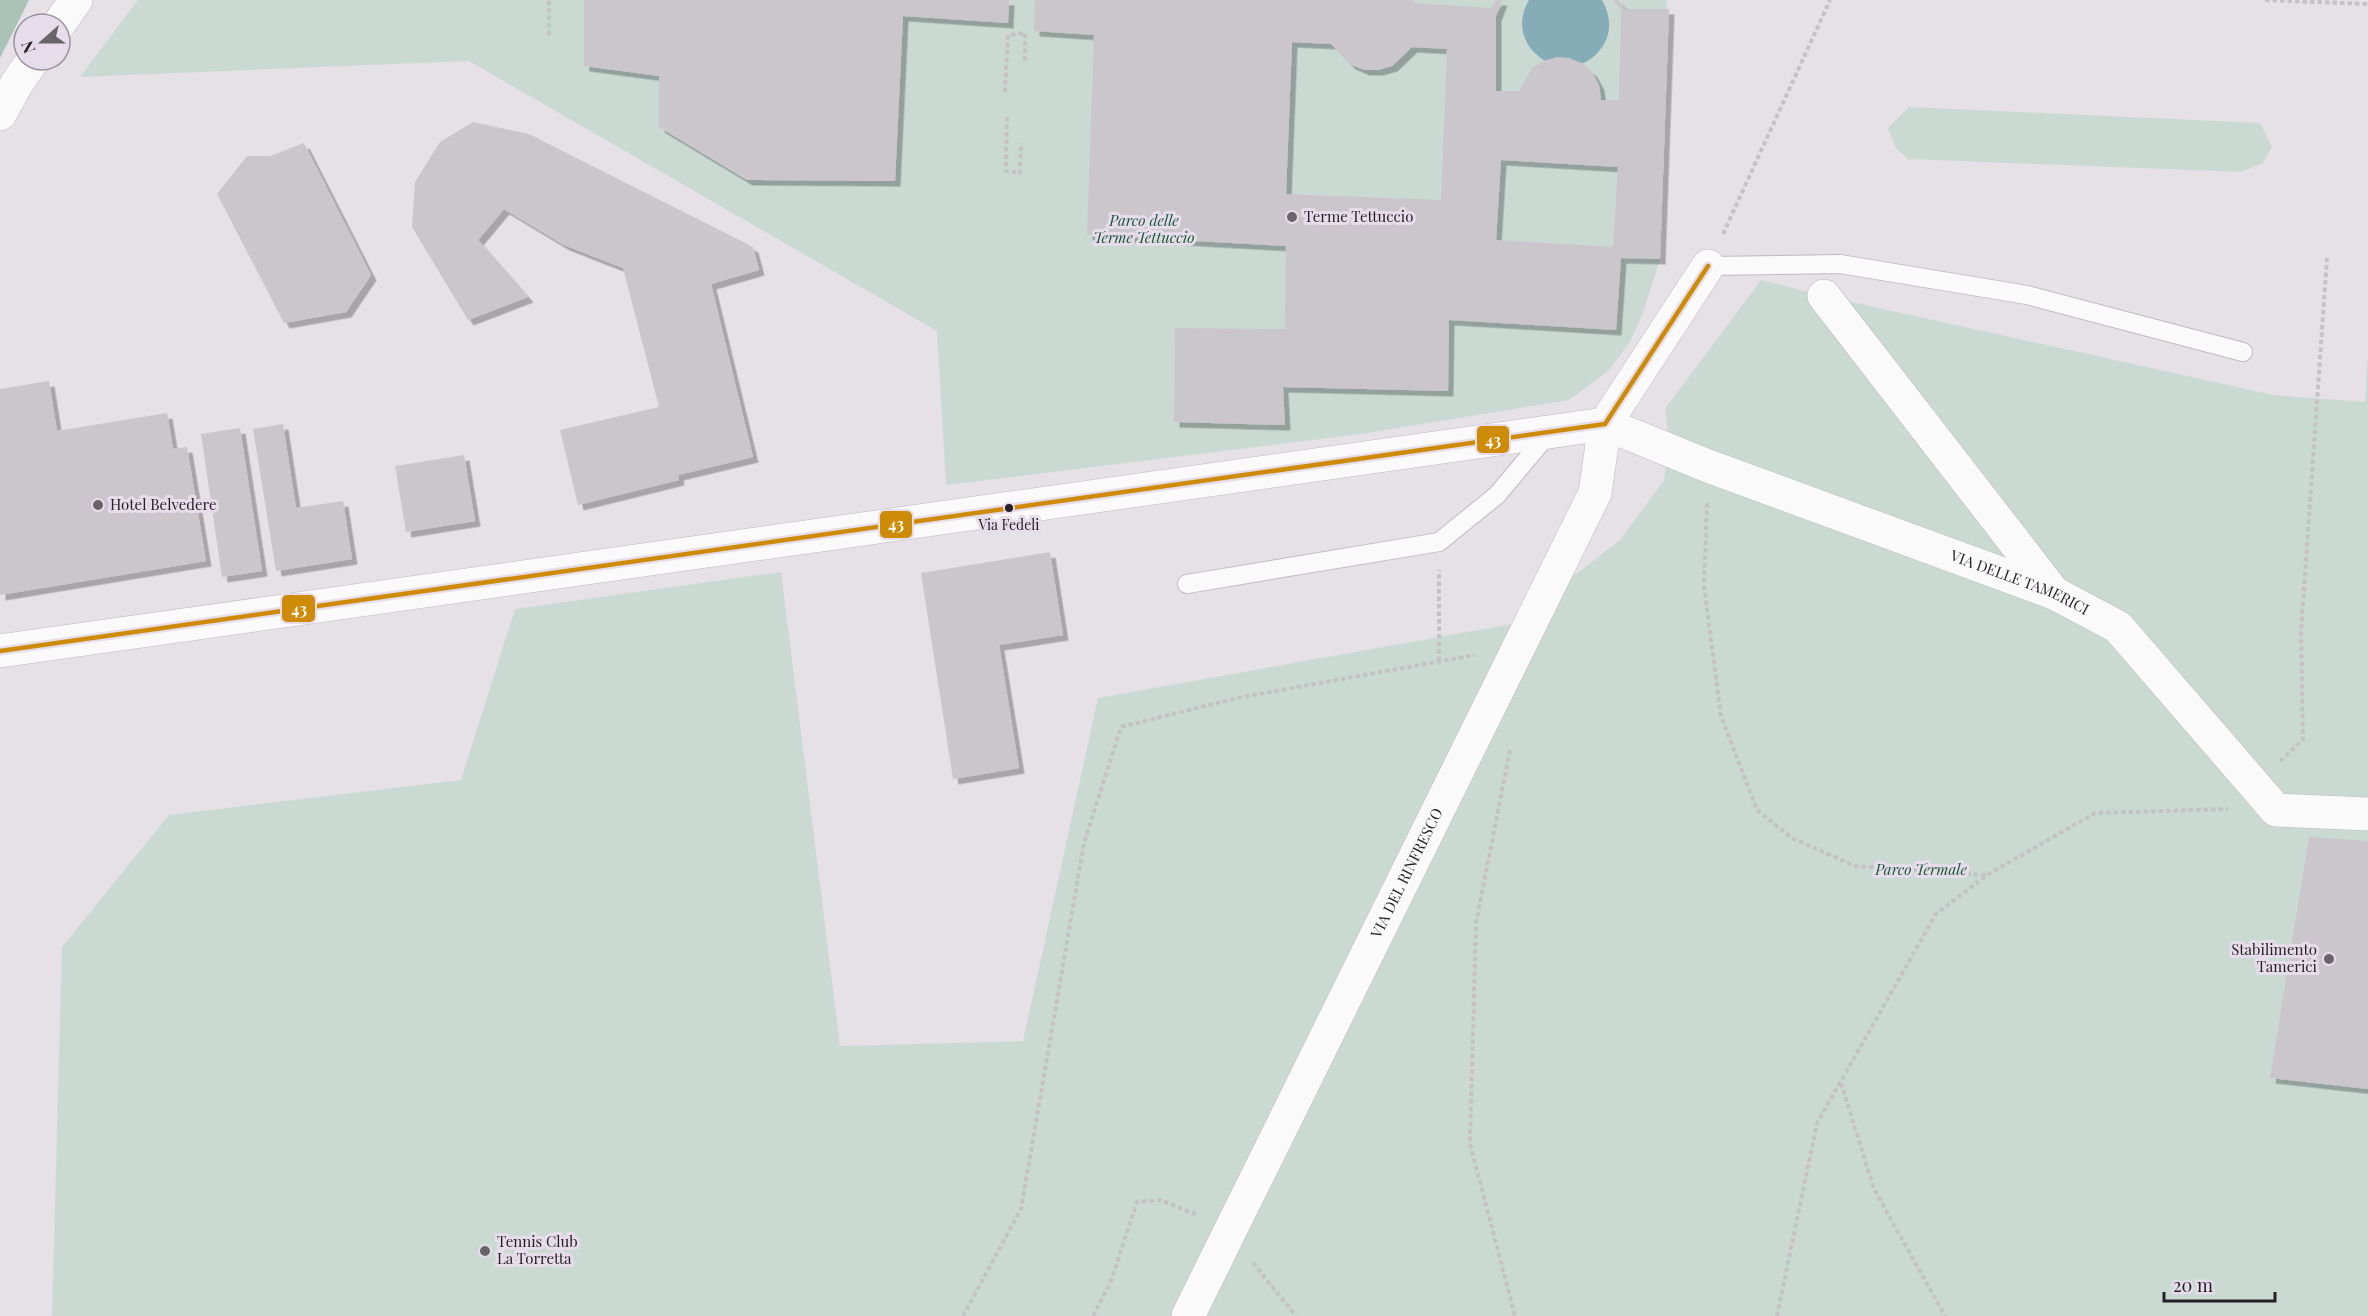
<svg xmlns="http://www.w3.org/2000/svg" width="2368" height="1316" font-family="'Playfair Display',serif">
  <style>
    .green { fill: #cadad3 }
    .forest { fill: #abc2b7 }
    .water { fill: #85acb7 }
    .building { fill: #cbc6cc; fill-rule: evenodd; filter: url(#shadow) }
    .lines { fill: none; stroke-linecap: round; stroke-linejoin: round }
    .lane-casing { stroke: #bebabf; stroke-width: 20 }
    .street-casing { stroke: #bebabf; stroke-width: 34 }
    .secondary-casing { stroke: #bebabf; stroke-width: 34 }
    .path { stroke: #c4c2c5; stroke-width: 4; stroke-dasharray: 4.5 3; stroke-linecap: butt }
    .lane { stroke: #fbfafb; stroke-width: 18 }
    .street { stroke: #fbfafb; stroke-width: 33 }
    .secondary { stroke: #fbfafb; stroke-width: 33 }
    .bus-1-casing { stroke: #e7ddea; stroke-width: 9 }
    .bus-1 { stroke: #cd8b08; stroke-width: 4.5 }
    .poi-dot { fill: #69646a; stroke: #e7ddea; stroke-width: 2 }
    .bus-dot { fill: #252126; stroke: #e7ddea; stroke-width: 2 }
    .labels { text-anchor: middle; stroke-width: 6; stroke-linejoin: round; paint-order: stroke }
    .bus-label { font-size: 14px; fill: #252126; stroke: #e7ddea }
    .poi-label { font-size: 15px; fill: #252126; stroke: #e7ddea; text-anchor: start }
    .park-label { font-size: 15px; font-style: italic; fill: #1a553b; stroke: #e7ddea }
    .street-label { font-size: 15px; fill: #252126; stroke: #e7ddea }
    .line-badge { stroke: #e7ddea; stroke-width: 2 }
    .badge-label { font-size: 16px; text-anchor: middle; font-weight: bold; fill: #fff }
  </style>
  <defs>
    <filter id="shadow"><feDropShadow dx="5.5" dy="5.5" stdDeviation="0" flood-color="#0004"/></filter>
  </defs>
  <rect width="100%" height="100%" fill="#e6e0e7"/>
  <path class="green" d="M138 0H1667L1660 259 1644 310 1630 342 1608 371 1569 400 1361 434 946 485 937 331 469 61 80 77Z
    M1909 107 2260 123 2272 147 2263 163 2241 172 1908 159 1896 148 1888 128Z
    M1761 280 1824 296 2273 395 2365 402 2368 353V1316H52L62 947 169 815 461 780 515 609 781 572 840 1046 1023 1041 1098 698 1512 624 1620 540 1664 480 1669 442 1665 409Z"/>
  <path class="forest" d="M0 0H29L0 58Z"/>
  <path class="water" d="M1529 0H1602C1610 14 1612 30 1604 44 1574 95 1499 50 1529 0Z"/>
  <path class="building" d="M584 0H1009L1008 23 903 16 895 181 747 180 659 127V76L584 66Z
    M1035 0H1413L1416 3 1491 8 1496 0H1502L1496 16V91H1519L1532 68 1544 61 1557 57 1569 58 1582 63 1592 72 1599 85 1601 100H1619L1621 9 1613 0H1618L1625 9H1669L1660 259 1621 258 1616 330 1449 320 1448 391 1283 387 1285 425 1174 422 1175 328 1285 329 1286 246 1087 235 1094 35 1034 31ZM1292 42 1331 44 1350 64 1364 70H1378L1392 66 1412 47 1447 49 1441 200 1286 194ZM1501 160 1618 167 1613 247 1496 240Z
    M473 122 529 134 753 247 759 270 711 284 753 457 678 475 679 480 578 505 560 430 659 407 623 268 564 245 504 209 478 240 528 297 468 320 412 227 415 182 440 142Z
    M304 143 371 275 346 312 284 323 217 194 247 156H270Z
    M49 381 57 431 167 413 173 449 187 447 206 561 0 595V389Z
    M283 424 296 508 343 501 352 559 276 571 253 429Z
    M240 428 262 571 222 577 201 434Z
    M464 455 475 521 406 532 395 466Z
    M1050 552 1063 635 999 645 1019 768 953 779 921 573Z
    M2309 837 2368 841V1089L2270 1078Z"/>
  <g class="lines">
    <g class="lane-casing">
      <path id="lane" d="M1708 266 1840 264 2027 295 2243 352
        M1187 584 1439 542 1497 495 1549 433"/>
    </g>
    <g class="street-casing">
      <g id="street">
        <path d="M1824 296 2054 593"/>
        <path id="s1" d="M1605 424 1708 466 2054 593 2118 627 2276 810 2368 814"/>
        <path d="M0 651 1605 424"/>
        <path id="s2" d="M1188 1316 1595 493 1605 424 1708 266"/>
      </g>
    </g>
    <g class="secondary-casing">
      <path id="secondary" d="M59 24 76 0
        M0 114 17 83 33 60"/>
    </g>
    <path class="path" d="M2265 0 2368 4
      M549 35V0
      M1005 92 1008 35 1025 33V64
      M1007 117 1006 171 1020 173 1021 143
      M1723 234 1830 0
      M1707 503 1704 586 1721 716 1757 810 1792 838 1855 866 1986 875
      M1439 661V570
      M1510 750 1476 923 1470 1144 1515 1316
      M2280 761 2303 740 2301 632 2327 258
      M1841 1083 1874 1189 1945 1316
      M1253 1263 1296 1316
      M963 1316 1021 1209 1084 843 1121 727 1237 698 1475 655
      M1093 1316 1111 1281 1137 1202 1161 1200 1197 1215
      M1777 1316 1817 1123 1936 914 1987 875 2095 813 2228 809"/>
    <use href="#lane" class="lane"/>
    <use href="#street" class="street"/>
    <use href="#secondary" class="secondary"/>
    <g class="bus-1-casing">
      <path id="bus-1" d="M0 651 1605 424 1708 266"/>
    </g>
    <use href="#bus-1" class="bus-1"/>
  </g>
  <g class="poi-dot">
    <circle cx="1292" cy="217" r="6"/>
    <circle cx="98" cy="505" r="6"/>
    <circle cx="2329" cy="959" r="6"/>
    <circle cx="485" cy="1251" r="6"/>
  </g>
  <circle class="bus-dot" cx="1009" cy="508" r="5"/>
  <g class="labels">
    <g class="bus-label">
      <text x="1009" y="530">Via Fedeli</text>
    </g>
    <g class="poi-label">
      <text x="1304" y="222">Terme Tettuccio</text>
      <text x="110" y="510">Hotel Belvedere</text>
      <text x="2317" y="955" text-anchor="end">Stabilimento<tspan x="2317" dy="17">Tamerici</tspan></text>
      <text x="497" y="1247">Tennis Club<tspan x="497" dy="17">La Torretta</tspan></text>
    </g>
    <g class="park-label">
      <text x="1144" y="226">Parco delle<tspan x="1144" dy="17">Terme Tettuccio</tspan></text>
      <text x="1921" y="875">Parco Termale</text>
    </g>
    <g class="street-label">
      <text dy="5" stroke="none"><textPath href="#s1" startOffset="444">VIA DELLE TAMERICI</textPath></text>
      <text dy="5" stroke="none"><textPath href="#s2" startOffset="494">VIA DEL RINFRESCO</textPath></text>
    </g>
  </g>
  <g class="line-badge">
    <rect x="1476" y="425" width="34" height="29" rx="6" fill="#cd8b08"/>
    <rect x="879" y="510" width="34" height="29" rx="6" fill="#cd8b08"/>
    <rect x="281" y="594" width="35" height="29" rx="6" fill="#cd8b08"/>
  </g>
  <g class="badge-label">
    <text x="1493" y="446">43</text>
    <text x="896" y="530">43</text>
    <text x="299" y="615">43</text>
  </g>
  <g transform="translate(42 42) rotate(249)"><circle r="28" fill="#e7ddea" stroke="#99929c" stroke-width="1.5"/>
  <path d="M0-4.5L10 22L0 15L-10 22Z" fill="#69646a"/>
  <text y="-9" font-size="16" font-weight="bold" text-anchor="middle" fill="#252126">N</text>
  </g>
  <path d="M2164 1292v9h111v-9" fill="none" stroke="#252126" stroke-width="3"/>
  <text x="2173" y="1292" font-size="18" fill="#252126" stroke="#e7ddea" stroke-width="4.5" paint-order="stroke">20 m</text>
</svg>
